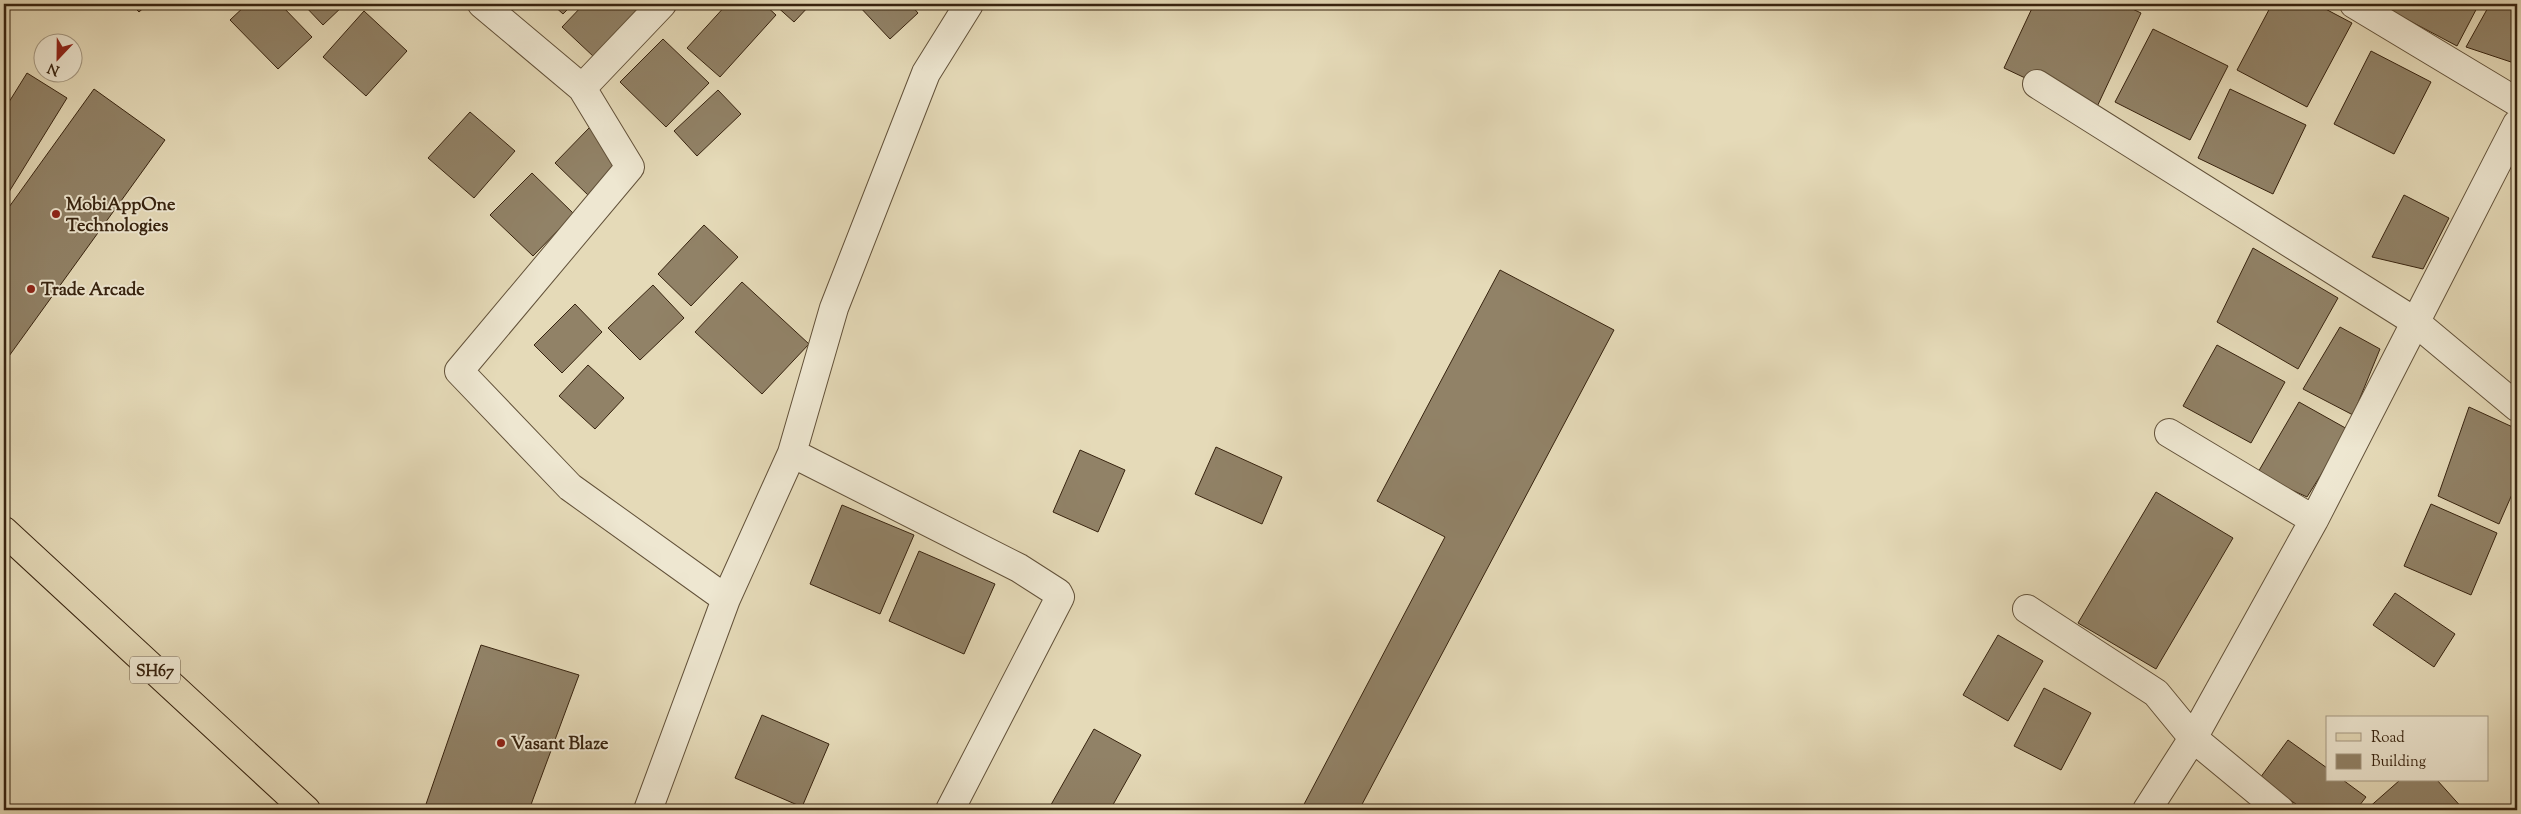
<svg xmlns="http://www.w3.org/2000/svg" width="2521" height="814" font-family="'Sorts Mill Goudy',serif">
  <style>
    .building { fill: #918267; stroke: #37230f }
    .lines { fill: none; stroke-linecap: round; stroke-linejoin: round }
    .minor-casing { stroke: #625139; stroke-width: 30 }
    .primary-casing { stroke: #37230f; stroke-width: 30 }
    .minor { stroke: #eee7d1; stroke-width: 28 }
    .primary { stroke: #e5dab8; stroke-width: 28 }
    .poi-dot { fill: #8f2418; stroke: #eee7d1; stroke-width: 2 }
    .labels { text-anchor: middle; stroke-width: 4; stroke-linejoin: round; paint-order: stroke }
    .shield { fill: #eee7d1; stroke: #6e5e49; stroke-width: 1 }
    .shield-label { font-size: 16px; font-weight: bold; fill: #37230f }
    .poi-label { font-size: 18px; font-weight: bold; fill: #37230f; stroke: #eee7d1; text-anchor: start }
  </style>
  <rect width="100%" height="100%" fill="#e5dab8"/>
  <filter id="stains"><feTurbulence type="fractalNoise" baseFrequency=".004" numOctaves="4"/><feColorMatrix values="0 0 0 0 .2 0 0 0 0 .09 0 0 0 0 .02 0 0 0 .5 -.17"/></filter>
  <radialGradient id="worn" r=".72"><stop offset=".6" stop-color="#630" stop-opacity="0"/><stop offset="1" stop-color="#630" stop-opacity=".3"/></radialGradient>
  <path class="building" d="M131 4H148L139 12Z
    M247 4H280L312 37 278 69 230 20Z
    M303 4H345L323 25Z
    M552 4H573L563 14Z
    M584 4H644L594 57 562 27Z
    M727 4H764L776 15 720 77 687 48Z
    M774 4H811L794 22Z
    M857 4H910L918 13 890 39Z
    M2034 4H2122L2141 13 2095 111 2004 68Z
    M2272 4H2316L2352 23 2307 107 2237 70Z
    M2378 4H2479L2457 46Z
    M2490 4H2517V64L2466 47Z
    M364 11 407 51 366 96 323 57Z
    M2153 29 2228 66 2190 140 2115 102Z
    M663 39 709 83 666 127 620 82Z
    M2371 51 2431 82 2394 154 2334 124Z
    M27 73 67 98 4 200V110Z
    M94 89 165 140 4 363V214Z
    M2230 89 2306 125 2273 194 2198 158Z
    M718 90 741 114 697 156 674 131Z
    M470 112 515 151 474 198 428 158Z
    M589 128 624 161 589 196 555 163Z
    M532 173 574 214 533 256 490 215Z
    M2404 195 2449 218 2423 269 2372 257Z
    M704 225 738 257 691 306 658 274Z
    M2253 248 2338 298 2298 369 2217 322Z
    M1500 270 1614 330 1359 810H1301L1445 537 1377 501Z
    M742 282 809 344 762 394 695 332Z
    M653 285 684 318 640 360 608 328Z
    M575 304 602 332 562 373 534 345Z
    M2340 327 2380 349 2353 415 2303 389Z
    M2217 345 2285 382 2251 443 2183 406Z
    M588 365 624 398 595 429 559 396Z
    M2299 402 2349 430 2307 497 2257 474Z
    M2469 407 2517 429V483L2499 524 2438 496Z
    M1216 447 1282 477 1262 524 1195 494Z
    M1080 450 1125 470 1098 532 1053 512Z
    M2156 492 2233 538 2156 669 2078 623Z
    M2431 504 2497 533 2471 595 2404 566Z
    M842 505 914 535 880 614 810 584Z
    M2517 510V521L2512 516Z
    M919 551 995 584 964 654 889 621Z
    M2517 585V598L2511 593Z
    M2395 593 2455 634 2434 667 2373 625Z
    M1998 635 2043 661 2008 721 1963 695Z
    M481 645 579 675 529 810H424Z
    M2044 688 2091 713 2061 770 2014 746Z
    M762 715 829 744 802 807 735 778Z
    M1094 729 1141 755 1110 810H1048Z
    M2288 740 2327 768V780H2343L2366 797 2356 810H2304L2260 778Z
    M2400 780H2437L2464 810H2366Z"/>
  <g class="lines">
    <g class="minor-casing">
      <path id="minor" d="M482 4 582 88 630 167 459 371 570 487 726 599
        M2354 4 2517 102
        M2037 84 2414 321 2517 407
        M582 88 662 4
        M2169 433 2314 520
        M792 453 1019 568 1058 593 1060 597 950 810
        M2027 609 2156 693 2193 738 2280 810
        M648 810 726 599 792 453 834 308 926 73 969 4
        M2147 810 2193 738 2314 520 2517 124"/>
    </g>
    <g class="primary-casing">
      <path id="primary" d="M4 531 306 810"/>
    </g>
    <use href="#minor" class="minor"/>
    <use href="#primary" class="primary"/>
  </g>
  <g class="poi-dot">
    <circle cx="56" cy="214" r="5"/>
    <circle cx="31" cy="289" r="5"/>
    <circle cx="501" cy="743" r="5"/>
  </g>
  <g class="labels">
    <rect class="shield" x="130" y="656.5" width="50" height="27" rx="4"/>
    <g class="shield-label">
      <text x="155" y="676">SH67</text>
    </g>
    <g class="poi-label">
      <text x="66" y="210">MobiAppOne<tspan x="66" dy="21">Technologies</tspan></text>
      <text x="41" y="295">Trade Arcade</text>
      <text x="511" y="749">Vasant Blaze</text>
    </g>
  </g>
  <rect width="2521" height="814" fill="none" stroke="#e5dab8" stroke-width="20"/>
  <rect x="5" y="5" width="2511" height="804" fill="none" stroke="#37230f" stroke-width="2.5"/>
  <rect x="10" y="10" width="2501" height="794" fill="none" stroke="#37230f"/>
  <rect x="2326" y="716" width="162" height="65" fill="#eee7d1" stroke="#a59983"/>
  <rect x="2336" y="733" width="25" height="8" fill="#e5dab8" stroke="#a59983"/>
  <text x="2371" y="742" font-size="15" fill="#37230f">Road</text>
  <rect x="2336" y="754" width="25" height="15" fill="#918267" stroke="#a59983"/>
  <text x="2371" y="766" font-size="15" fill="#37230f">Building</text>
  <g transform="translate(58 58) rotate(202)"><circle r="24" fill="#eee7d1" stroke="#a59983"/>
  <path d="M0-4L9 19L0 12L-9 19Z" fill="#8f2418"/>
  <text y="-8" font-size="14" font-weight="bold" text-anchor="middle" fill="#37230f">N</text>
  </g>
  <rect width="100%" height="100%" filter="url(#stains)"/>
  <rect width="100%" height="100%" fill="url(#worn)"/>
</svg>
